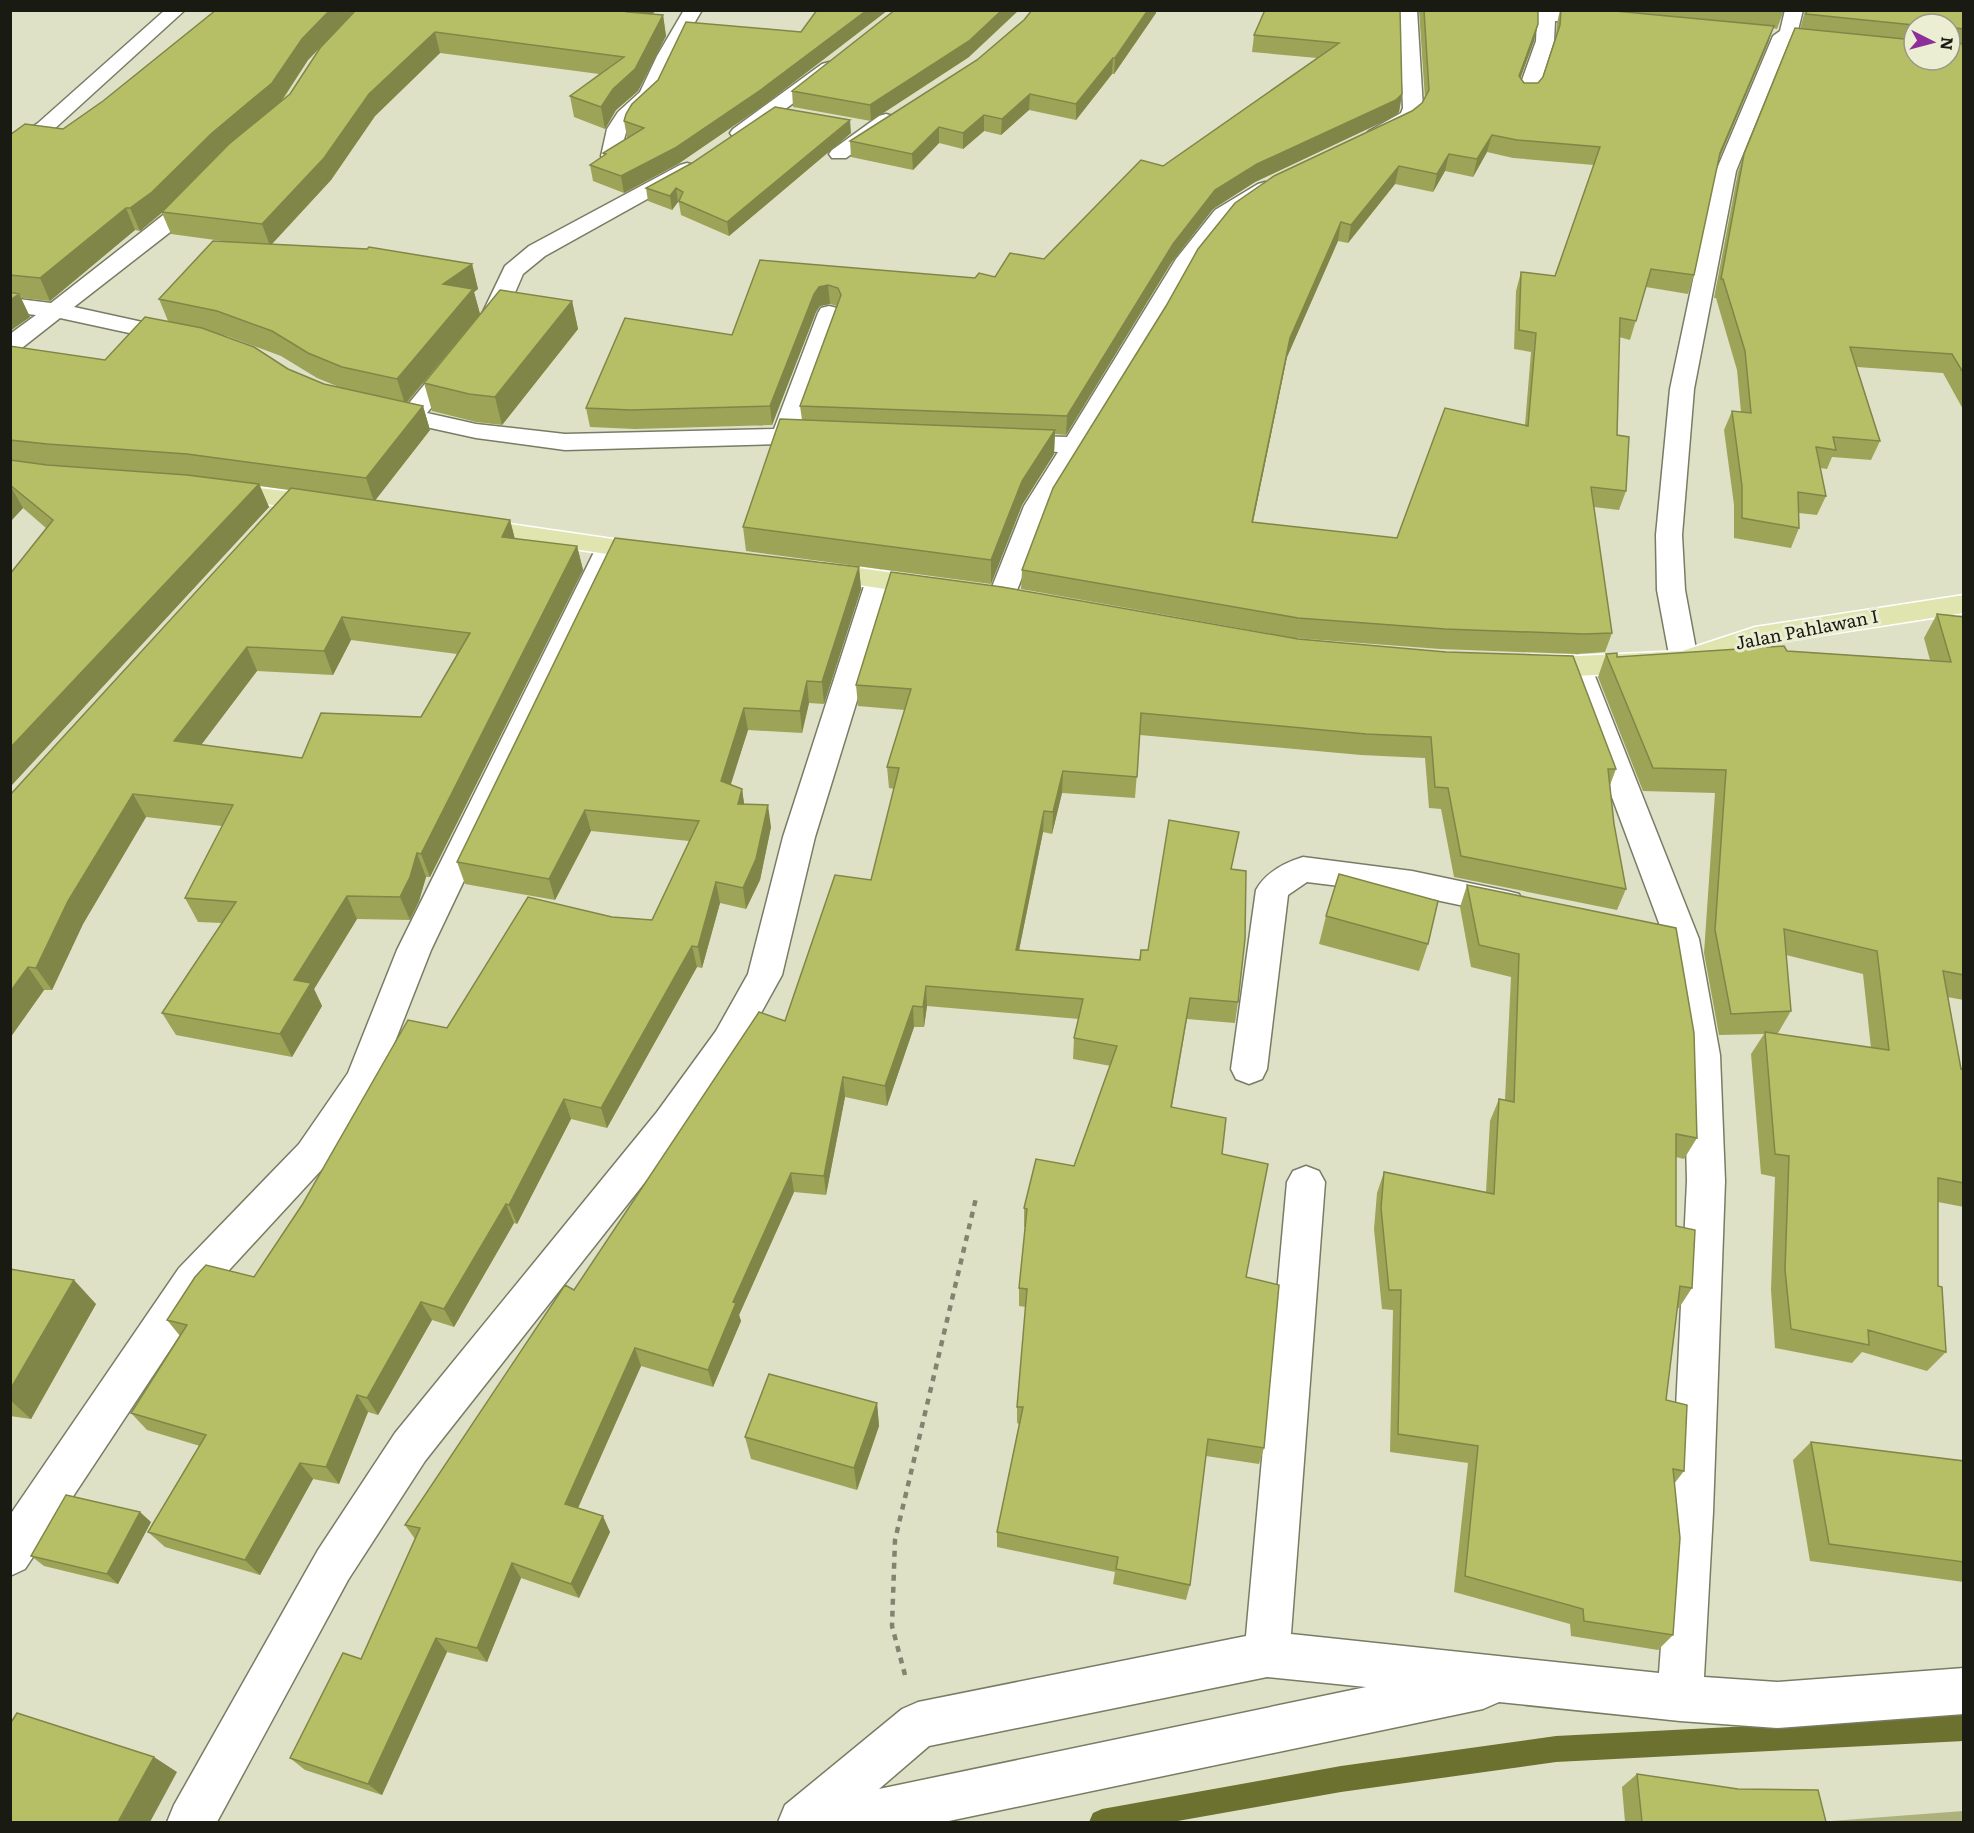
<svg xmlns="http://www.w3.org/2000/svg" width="1974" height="1833" font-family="Literata,serif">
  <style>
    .green { fill: #adb27d }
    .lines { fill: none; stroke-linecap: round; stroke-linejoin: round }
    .stream { fill: #6c712f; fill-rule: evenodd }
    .minor-casing { stroke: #797c64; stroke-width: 3 }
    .major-casing { stroke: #fff; stroke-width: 3 }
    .path { stroke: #828471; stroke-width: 4.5; stroke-dasharray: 6 6; stroke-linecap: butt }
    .minor { fill: #fff; fill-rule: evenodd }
    .major { fill: #e0e5b0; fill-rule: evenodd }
    .wall { fill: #9da458; fill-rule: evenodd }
    .shaded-wall { fill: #808647 }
    .building { fill: #b7bf66; stroke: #808647; stroke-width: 1.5; fill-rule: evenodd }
    .labels { text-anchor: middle; stroke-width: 6; stroke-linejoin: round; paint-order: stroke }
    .street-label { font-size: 18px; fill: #191a11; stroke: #ebeed3 }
  </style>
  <rect width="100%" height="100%" fill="#dee1c6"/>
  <path class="green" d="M1963 1811V1822H1818Z"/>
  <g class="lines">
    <path class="stream" d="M1964 1715V1741L1556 1762 1341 1792 1172 1822H1089L1093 1813 1102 1809 1341 1766 1556 1736Z"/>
    <g class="minor-casing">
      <path id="minor" d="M165 10H185L52 131 17 156 10 158V142L38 123Z
        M684 10H702L675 56 658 95 633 119 627 129 618 160H604L601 156 607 129 618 112 640 92 657 56Z
        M1399 10H1417L1423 108 1417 120 1376 141 1369 139 1366 135 1369 131 1401 113 1403 108Z
        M1473 10H1562L1603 14 1609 15 1612 19 1609 23 1603 24 1555 21 1554 41 1537 94 1534 98H1520L1517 94 1536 41 1537 19 1482 15Z
        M1785 10H1803L1797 34 1790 39 1736 171 1694 389 1682 535 1685 590 1698 660 1694 667 1684 670 1674 667 1670 660 1657 590 1656 535 1670 389 1716 171 1773 36 1780 31Z
        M829 62 836 64 838 68 836 72 747 137H733L730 133 733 129 822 64Z
        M886 114 893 116 896 120 893 124 846 158H832L829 154 832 150 879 116Z
        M687 163 694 165 697 169 694 173 545 256 523 274 504 318 427 413 476 424 565 434 774 429 818 313 821 308 829 306 837 308 840 313 799 428 828 430 832 435 828 440 819 443 565 450 476 438 376 416 373 411 376 406 385 404 405 408 481 316 505 266 529 246 680 165Z
        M1265 182 1272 184 1275 188 1272 192 1231 220 1194 266 1162 324 1050 506 1012 603 1002 606 992 603 988 597 1024 506 1058 452 1000 448 996 443 1000 438 1009 435 1067 437 1176 259 1215 210 1258 184Z
        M198 185 205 187 208 191 178 226 74 307 188 332 192 337 188 342 180 344 60 318 18 351 10 353V334L36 315 10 312V298L51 303 162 216 191 187Z
        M609 540 619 542 622 548 431 950 376 1090 325 1166 207 1294 25 1569 10 1576V1515L179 1268 299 1144 348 1073 397 950 596 548 599 542Z
        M880 571 890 574 894 580 815 837 782 975 777 984 740 1051 683 1134 425 1461 348 1580 217 1822H167L174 1805 318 1550 395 1433 657 1112 716 1031 748 974 783 837 866 580 870 574Z
        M1577 656 1587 659 1591 666 1699 939 1720 1055 1725 1181 1713 1512 1704 1677 1777 1682 1964 1668V1714L1777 1728 1680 1721 1499 1702 1483 1709 944 1822H778L785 1805 902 1709 918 1702 1246 1636 1287 1182 1293 1171 1306 1166 1319 1171 1325 1182 1291 1634 1659 1673 1671 1512 1687 1181 1684 1055 1665 939 1563 666 1567 659ZM1267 1677 1366 1687 879 1789 929 1746Z
        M1303 857 1412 871 1507 891 1519 894 1523 903 1519 912 1507 915 1412 895 1307 882 1288 895 1267 1069 1262 1079 1249 1084 1236 1079 1231 1069 1256 890C1266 872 1284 863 1303 857Z"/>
    </g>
    <g class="major-casing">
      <path id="major" d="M221 483 325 496 334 498 338 504 334 510 325 512 212 497 208 491 212 485Z
        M468 518 654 545 664 547 667 553 664 559 654 561 459 532 455 526 459 520Z
        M816 562 931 578 941 581 945 587 941 593 931 596 806 577 802 571 806 565Z
        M1964 595V613L1759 645 1684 670 1577 676 1532 675 1522 672 1518 665 1522 658 1532 655 1577 656 1682 651 1755 627Z"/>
    </g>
    <path class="path" d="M905 1675 892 1626 895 1540 976 1198"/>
    <use href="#minor" class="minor"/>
    <use href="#major" class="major"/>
  </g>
  <path class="wall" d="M216 10 653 14 663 15 666 36 638 91 616 110 605 129 574 117 570 96 599 74 440 53 375 116 331 180 272 244 472 264 478 289 474 292 480 314 407 403 423 406 430 430 375 500 510 520 515 539 577 546 583 570 430 877H426L419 901 410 920 357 919 314 989 322 1006 292 1057 176 1035 162 1013 222 923 198 922 185 898 222 826 146 817 83 924 52 990H44L10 1038V795L289 490 260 486 269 507 10 787V574L46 528 23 508 10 522V346L105 360 168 321 159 299 230 242 171 234 162 213 140 231 135 230 50 301 21 298 30 317 10 331V135L63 129 103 101ZM347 20 290 94 282 101 308 60ZM220 335 227 336 281 356 317 378 339 387 324 384 288 369ZM351 640 457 654 421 717 302 758 201 745 257 671 333 675Z
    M817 10H888L764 105 678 164 624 193 593 181 590 165 604 156 603 153 628 138 627 137 624 121 801 32Z
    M1400 10 1402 94 1399 112 1393 117 1255 182 1213 209 1171 263 1066 435 1055 434 1054 454 1022 505 991 584 746 551 743 527 802 420 800 406 837 306 830 304 820 306 816 312 772 425 635 429 590 427 586 408 732 335 760 260 975 278 995 277 1044 259 1163 166 1317 58 1252 52 1254 35Z
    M1419 10H1538L1534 41 1520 78 1524 83H1538L1543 77 1556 37 1557 23 1560 10H1784L1777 29 1773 28 1768 43 1718 160 1694 275 1688 294 1646 287 1630 340 1619 337 1617 435 1626 491 1619 510 1594 507 1612 633 1605 652 1577 654 1440 649 1294 638 1021 589 1022 570 1412 111 1422 103 1425 99ZM1487 152 1513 158 1594 165 1555 276 1521 272 1516 291 1514 349 1531 352 1525 425 1397 538 1253 522 1287 357 1338 241 1348 243 1395 184 1433 192 1445 171 1473 177Z
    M1964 10V411L1943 373 1857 367 1880 441 1871 460 1832 457 1827 469 1820 468 1826 496 1817 515 1799 513V528L1791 548 1734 538V505L1724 430 1732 411 1741 412 1737 370 1716 298H1714L1738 172 1744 154 1800 29 1805 11ZM1914 24H1950L1914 60Z
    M1156 13 1114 74H1112L1076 120 1029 110 1001 135 984 131 963 149 939 143 913 170 851 157 850 141 977 60 1024 20Z
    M969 57 871 121 793 107 792 91Z
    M851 133 729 236 681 215 679 203 678 202 672 210 648 201 646 188Z
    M572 301 578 329 502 425 476 422 432 411 424 383Z
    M859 567 861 589 824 704 809 703 802 733 748 730 730 785 742 789 744 804 771 827 760 880 746 909 720 903 702 968 697 967 607 1128 571 1119 517 1224 514 1223 454 1327 432 1320 378 1415 368 1412 339 1484 313 1479 260 1575 165 1547 148 1532 200 1446 147 1430 131 1413 180 1336 167 1320 254 1277 447 1028 612 917 652 920 689 841 591 831 555 900 465 884 457 862Z
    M891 572 1616 769 1610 785 1614 824 1626 889 1617 910 1454 877 1441 809 1429 808 1425 758 1361 755 1140 735 1135 798 1062 793 1052 834 1043 832 1019 950 1139 960 1141 950H1148L1232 869 1238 1002 1235 1023 1187 1019 1172 1107 1222 1154 1246 1277 1264 1448 1259 1464 1206 1456 1190 1585 1186 1600 1113 1584 1115 1572 997 1547V1532L1019 1424 1017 1423V1407L1026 1307 1019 1306V1288L1026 1227H1024V1208L1074 1166 1111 1066 1073 1059 1074 1038 1079 1019 927 1006 924 1027H914L887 1106 845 1097 826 1195 794 1192 739 1315 741 1321 713 1387 641 1366 578 1508 610 1532 579 1598 521 1578 487 1662 447 1652 382 1795 305 1770 290 1758 361 1659 415 1539 405 1525 574 1290 785 1021 871 880 894 789 889 788 887 767 905 710 858 706 856 685Z
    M1937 614 1964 617V1000L1947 997 1961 1069 1964 1070V1207L1938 1202V1286L1946 1352 1927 1371 1862 1352 1852 1363 1775 1348 1771 1290 1775 1177 1761 1174 1751 1054 1764 1034 1719 1035 1704 953 1715 793 1643 791 1598 677 1606 654 1617 657 1787 651 1930 660 1924 638ZM1786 955 1863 974 1871 1048 1772 1033H1778L1791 1011Z
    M1467 885 1697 1138 1684 1159 1676 1157V1226L1692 1288 1679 1308H1677L1666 1400 1684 1471 1674 1484 1673 1635 1658 1650 1571 1636 1570 1624 1454 1592 1468 1463 1390 1452 1393 1310 1382 1309 1374 1229 1377 1193 1384 1172 1486 1192 1490 1121 1499 1099 1505 1100 1511 977 1471 967 1460 907Z
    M1326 916 1428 944 1419 971 1319 944Z
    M10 1269 96 1304 31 1419 10 1416Z
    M877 1403 879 1426 857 1490 751 1459 745 1437Z
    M1811 1442 1964 1461V1582L1810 1561 1793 1460Z
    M151 1522 118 1584 44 1566 31 1556Z
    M1637 1774 1826 1822H1625L1622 1787Z"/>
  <path class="shaded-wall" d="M330 10H356L308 60 279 104 219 154 160 214 140 231 130 208Z
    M629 10H657L630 33 627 12Z
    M867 10H888L764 105 678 164 624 193 621 176Z
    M1002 10H1019L969 57 871 121 870 105Z
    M1148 10H1156V13L1114 74 1115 58Z
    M663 15 666 36 638 91 616 110 605 129 601 107Z
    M1538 24 1534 41 1515 93 1519 76Z
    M1774 26 1768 43 1714 171 1720 153Z
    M435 32 440 53 375 116 331 180 270 246 262 224 369 94Z
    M1113 58 1112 74 1076 120V104Z
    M1030 94 1029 110 1001 135 1002 119Z
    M1402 94 1399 112 1393 117 1255 182 1213 209 1171 263 1066 435 1067 416 1173 244 1215 190 1257 164Z
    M984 115V131L963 149V133Z
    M850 120 851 133 729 236 727 222Z
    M939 127V143L913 170 912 154Z
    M1492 135 1487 152 1473 177 1477 159Z
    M1449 154 1445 171 1433 192 1437 174Z
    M1399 166 1395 184 1348 243 1351 225Z
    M676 188 678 202 672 210 670 196Z
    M126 208 135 230 50 301 40 278Z
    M1341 222 1338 241 1287 357 1249 541 1252 522 1290 338Z
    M472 264 478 289 474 292 480 314 405 404 397 379 443 284Z
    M828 285 830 304 820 306 816 312 772 425 770 406 814 294 819 287Z
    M19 294 30 317 10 331V300Z
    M572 301 578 329 502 425 495 397Z
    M423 406 430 430 374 502 366 478Z
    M1055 430 1054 454 1022 505 991 584V560L1022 481Z
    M259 484 269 507 10 787V748Z
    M10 485 23 508 10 522Z
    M510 520 516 544 502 537Z
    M577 546 583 570 430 877 421 854Z
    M859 567 861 589 824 704 822 682Z
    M342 617 351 640 333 675 324 651Z
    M247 647 257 671 186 765 174 741Z
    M807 681 809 703 802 733 800 711Z
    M744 708 748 730 725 803 721 781Z
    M1063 771 1062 793 1052 834 1053 812Z
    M742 789 745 810 738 804Z
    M133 794 146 817 83 924 52 990 36 968 68 901Z
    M768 805 771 827 760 880 746 909 743 888Z
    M585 810 591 831 555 900 549 879Z
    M1044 811 1043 832 1015 970 1016 950Z
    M417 853 426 877 419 901 410 920 400 897Z
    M716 882 720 903 702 968 698 947Z
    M347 896 357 919 314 989 322 1006 292 1057 280 1034 294 980Z
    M692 946 697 967 607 1128 601 1108Z
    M28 967 44 990 10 1038V992Z
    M926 986 927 1006 924 1027 923 1007Z
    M913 1006 914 1027 887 1106 885 1086Z
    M843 1077 845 1097 826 1195 824 1176Z
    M564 1099 571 1119 517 1224 509 1205Z
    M791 1173 794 1192 739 1315 741 1321 713 1387 708 1370 733 1302Z
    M506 1204 514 1223 454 1327 444 1309Z
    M74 1280 96 1304 31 1419 10 1400V1390Z
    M421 1302 432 1320 378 1415 367 1398Z
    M635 1348 641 1366 573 1519 565 1504Z
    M357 1395 368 1412 339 1484 326 1467Z
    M877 1403 879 1426 857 1490 854 1468Z
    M300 1463 313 1479 260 1575 245 1560Z
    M140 1512 151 1522 118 1584 107 1574Z
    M603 1516 610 1532 579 1598 571 1584Z
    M512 1563 521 1578 487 1662 477 1648Z
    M436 1638 447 1652 382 1795 368 1784Z
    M154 1757 177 1772 150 1822H118Z"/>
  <path class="building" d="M216 10H330L302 39 272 83 212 133 152 192 130 208H126L40 278 10 275V135L25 124 63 129 103 101Z
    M356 10H629L627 12 663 15 635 69 613 89 601 107 570 96 624 57 435 32 369 94 324 158 262 224 162 212 229 144 290 94 320 48Z
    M817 10H867L762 89 675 148 621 176 590 165 606 154 603 153 644 128 624 121 626 114 632 104 658 80 686 22 801 32Z
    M895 10H1002L969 41 870 105 792 91Z
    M1032 10H1148L1115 58H1113L1076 104 1030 94 1002 119 984 115 963 133 939 127 912 154 850 141 977 60 1024 20Z
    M1265 10H1400L1402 94 1396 100 1257 164 1215 190 1173 244 1067 416 800 406 841 295 838 288 828 285 819 287 814 294 770 406 631 410 586 408 625 318 732 335 760 260 975 278 979 273 995 277 1010 253 1044 259 1141 160 1163 166 1339 43 1254 35Z
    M1424 10H1538V24L1519 76 1524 83H1538L1543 77 1560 25 1561 10H1604L1774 26 1720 153 1694 275 1651 269 1636 321 1620 318 1617 435 1629 437 1626 491 1591 487 1612 633 1584 634 1445 629 1298 618 1022 570 1053 488 1166 306 1198 249 1235 203 1274 176 1412 111 1422 103 1429 90ZM1492 135 1517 140 1600 147 1555 276 1521 272 1519 330 1536 333 1528 426 1445 408 1397 538 1252 522 1290 338 1341 222 1351 225 1399 166 1437 174 1449 154 1477 159Z
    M1807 10H1964V29L1956 28V43L1964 44V374L1952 354 1850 347 1880 441 1833 437 1836 450 1816 447 1826 496 1798 492 1799 528 1742 518V486L1732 411 1751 413 1745 351 1723 279H1721L1744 154 1795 28 1914 40V60H1950V24L1914 25 1806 14Z
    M775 107 850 120 727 222 679 201 683 192 676 188 670 196 646 188 692 163Z
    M213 241 367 249 369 247 472 264 443 284 473 289 397 379 342 367 308 353 272 331 217 311 159 299Z
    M500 290 572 301 495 397 469 394 424 383Z
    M10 292 19 294 10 300Z
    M145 317 202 328 254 347 288 369 324 384 423 406 366 478 187 454 47 444 10 440V346L105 360Z
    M780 419 1055 430 1022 481 991 560 743 527Z
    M10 460 47 465 187 475 259 484 10 748V574L53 520 10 485Z
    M291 488 510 520 502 537 577 546 421 854 417 853 410 877 400 897 347 896 294 980 311 983 280 1034 162 1013 236 902 185 898 233 805 133 794 68 901 36 968 28 967 10 992V795ZM342 617 470 633 421 717 321 713 302 758 174 741 247 647 324 651Z
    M615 538 859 567 822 682 807 681 800 711 744 708 721 781 742 789 738 804 768 805 756 859 743 888 716 882 698 947 692 946 601 1108 564 1099 509 1205 506 1204 444 1309 421 1302 367 1398 357 1395 326 1467 300 1463 245 1560 148 1532 206 1435 131 1413 187 1325 167 1320 195 1277 206 1265 254 1277 302 1205 408 1020 447 1028 528 897 612 917 652 920 699 821 585 810 549 879 457 862Z
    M891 572 1002 587 1298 639 1446 652 1573 656 1616 769H1608L1614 824 1626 889 1461 856 1448 788 1435 787 1431 737 1366 734 1141 713 1137 777 1063 771 1053 812 1044 811 1016 950 1140 960 1141 950H1148L1169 820 1239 832 1231 869 1246 871 1245 939 1238 1002 1190 998 1171 1107 1226 1118 1222 1154 1268 1164 1246 1277 1279 1285 1264 1448 1208 1439 1190 1585 1116 1569 1118 1557 997 1532 1023 1407H1017L1027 1289 1019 1288 1027 1209 1024 1208 1036 1159 1074 1166 1117 1046 1074 1038 1083 999 926 986 923 1007 913 1006 885 1086 843 1077 824 1176 791 1173 733 1302 736 1303 708 1370 635 1348 565 1504 603 1516 571 1584 512 1563 477 1648 436 1638 368 1784 290 1758 343 1653 361 1659 420 1528 405 1525 565 1285 574 1290 759 1012 785 1021 835 875 871 880 899 768 887 767 911 689 856 685Z
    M1937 614 1964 617V975L1943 971 1961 1069 1964 1070V1183L1938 1178V1286L1942 1287 1946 1352 1868 1330 1869 1345 1791 1329 1785 1270 1789 1156 1775 1154 1765 1032 1889 1050 1877 951 1784 929 1791 1011 1731 1014 1715 930 1726 770 1653 768 1606 654 1617 653V657L1784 646 1787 651 1951 662Z
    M1339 874 1438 901 1428 944 1326 916Z
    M1467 885 1676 928 1694 1033 1697 1138 1676 1134V1226L1695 1230 1692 1288 1680 1286 1666 1400 1687 1405 1684 1471 1673 1469 1680 1538 1673 1635 1584 1621 1583 1609 1465 1576 1478 1446 1398 1434 1401 1290H1389L1381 1208 1384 1172 1494 1194 1499 1099 1514 1102 1519 954 1479 945Z
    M10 1269 74 1280 10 1390Z
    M769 1374 877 1403 854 1468 745 1437Z
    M1811 1442 1964 1461V1562L1829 1544Z
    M66 1495 140 1512 107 1574 31 1556Z
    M17 1713 154 1757 118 1822H10V1724Z
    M1637 1774 1738 1789 1818 1790 1826 1822H1642Z"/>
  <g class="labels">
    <g class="street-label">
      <text transform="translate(1807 630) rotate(-11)" y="6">Jalan Pahlawan I</text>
    </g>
  </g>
  <rect width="1974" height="1833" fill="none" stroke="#191a11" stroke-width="24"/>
  <g transform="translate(1932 42) rotate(96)"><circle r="28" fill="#ebeed3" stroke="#979985" stroke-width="1.5"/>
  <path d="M0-4.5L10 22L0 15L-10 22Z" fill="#8d2f99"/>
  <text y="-9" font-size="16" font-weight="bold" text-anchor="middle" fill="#191a11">N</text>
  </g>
</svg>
